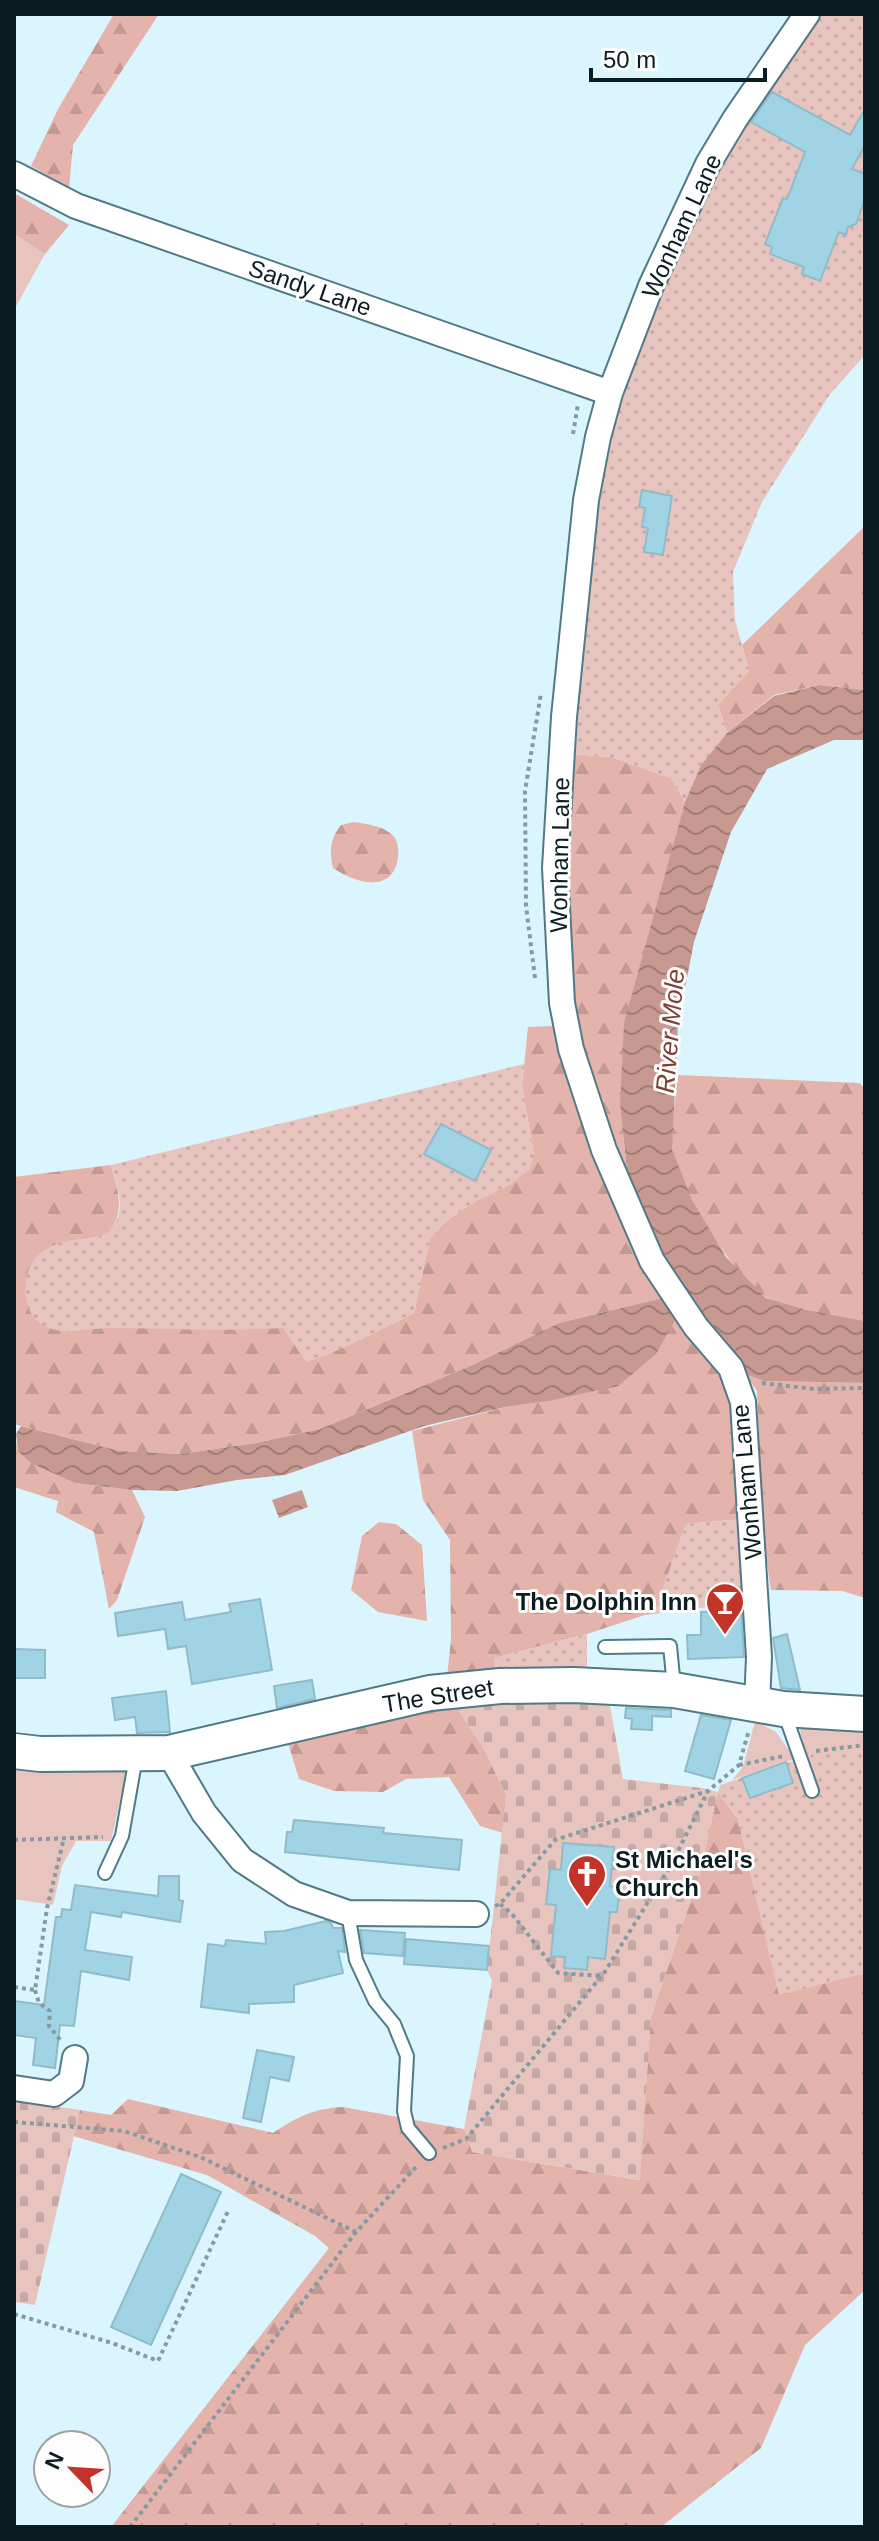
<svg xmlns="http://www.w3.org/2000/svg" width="879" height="2541" font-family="Helvetica,sans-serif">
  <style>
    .grass { fill: #e8c4bf }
    .forest { fill: url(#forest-firs) }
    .cemetery { fill: url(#cemetery-stones) }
    .park { fill: url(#park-dots) }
    .water { fill: url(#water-waves) }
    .building { fill: #a0d4e5; stroke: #90bbc9; stroke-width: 2 }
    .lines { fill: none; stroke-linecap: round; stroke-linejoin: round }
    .lane-casing { stroke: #507a87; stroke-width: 16 }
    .street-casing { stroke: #507a87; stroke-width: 28 }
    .secondary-casing { stroke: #507a87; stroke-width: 38 }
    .path { stroke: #859ba3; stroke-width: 4; stroke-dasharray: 4 4; stroke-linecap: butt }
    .lane { stroke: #fff; stroke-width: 12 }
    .street { stroke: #fff; stroke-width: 24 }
    .secondary { stroke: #fff; stroke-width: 34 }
    .labels { text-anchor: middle; stroke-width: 6; stroke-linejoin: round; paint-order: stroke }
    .street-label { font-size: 24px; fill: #0c1d22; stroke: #fdfdfd }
    .poi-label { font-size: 24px; font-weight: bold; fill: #0c1d22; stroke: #fdfdfd; text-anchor: end }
    .water-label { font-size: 26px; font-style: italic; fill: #7d3f36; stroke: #fdfdfd }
  </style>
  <defs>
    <pattern id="forest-firs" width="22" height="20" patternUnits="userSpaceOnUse" patternTransform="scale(2)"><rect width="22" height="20" fill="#e4b3ab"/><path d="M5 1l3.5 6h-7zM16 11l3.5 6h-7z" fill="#c29a93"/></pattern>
    <pattern id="cemetery-stones" width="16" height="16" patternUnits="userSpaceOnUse" patternTransform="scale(2)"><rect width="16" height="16" fill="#e8c4bf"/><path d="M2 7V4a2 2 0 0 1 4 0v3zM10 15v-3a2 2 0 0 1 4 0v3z" fill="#c6a8a4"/></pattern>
    <pattern id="park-dots" width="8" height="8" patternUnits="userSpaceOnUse" patternTransform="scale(2)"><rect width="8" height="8" fill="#e8c4bf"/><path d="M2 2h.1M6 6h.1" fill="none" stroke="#c6a8a4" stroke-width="1.8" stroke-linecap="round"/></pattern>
    <pattern id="water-waves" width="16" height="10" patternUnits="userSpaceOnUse" patternTransform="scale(2)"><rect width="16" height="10" fill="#c89991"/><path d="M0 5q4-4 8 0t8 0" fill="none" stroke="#a17c76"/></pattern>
  </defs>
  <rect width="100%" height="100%" fill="#dbf5fe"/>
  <path class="grass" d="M14 234 45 254 14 310Z
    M755 1721 776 1732 795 1759 732 1780 743 1767Z
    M807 1725 865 1726V1751L806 1756 800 1730Z
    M14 1760 128 1765 111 1841H76L62 1866 53 1905 14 1899Z"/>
  <path class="forest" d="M114 14H159L73 145 69 188 31 166 58 109Z
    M14 193 69 225 45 254 14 234Z
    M865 526V690L819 685 774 695 727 733 718 704 749 671 742 645Z
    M571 754 611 757 671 778 685 802 660 895 620 1105 628 1180 573 1029 564 926Z
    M354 822C367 824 386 826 395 838 398 843 399 852 398 857 393 895 355 883 333 868 329 851 330 839 341 825Z
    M554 1026 573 1079 666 1297 559 1323 468 1367 320 1429 256 1443 181 1454 120 1451 14 1424V1177L111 1165C118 1191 126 1210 108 1234 80 1243 70 1235 41 1253L63 1331 102 1328H284L306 1362 345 1347 414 1313 430 1238 445 1222 474 1202 511 1184 534 1155 522 1086 528 1027Z
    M678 1075 860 1083 865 1089V1321C833 1315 800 1312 770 1299 738 1286 676 1183 672 1149 670 1127 676 1097 678 1075Z
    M679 1313 732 1392 744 1519 686 1524 654 1614 645 1615 587 1634 495 1658V1674L447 1677 451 1640 450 1540 423 1500 412 1431 510 1406Z
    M745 1374 764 1381 865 1383V1598L842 1591 771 1590 762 1530 757 1391Z
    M14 1433 18 1451 75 1483 132 1490 145 1517 117 1600 109 1609 94 1532 56 1512 58 1501 14 1487Z
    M379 1522 396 1524 422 1545 427 1621 378 1612 351 1590 362 1536Z
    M453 1702 483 1747 506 1795 503 1833 480 1826 449 1777 406 1779 383 1792 334 1791 299 1779 288 1743 294 1735Z
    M718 1792 738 1819 779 1994 865 1973V2290L805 2345 761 2448 661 2527H111L329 2248 315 2236 207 2175 73 2136 80 2110 111 2115 128 2099 273 2133C297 2117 315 2108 343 2107L464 2129 473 2152 639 2180 651 2016 699 1876Z"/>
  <path class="cemetery" d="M609 1700 623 1779 702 1788 718 1792 699 1876 651 2016 640 2180 472 2152 464 2129 492 1981 487 1970 506 1795 483 1747 453 1702Z
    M14 2100 80 2110 35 2305 14 2302Z"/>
  <path class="park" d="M816 14H865V355L830 394 762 502 733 572 735 620 749 671 718 704 727 733 701 765 685 802 671 778 611 757 571 754 602 448 657 292 734 139 750 122Z
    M524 1064 522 1086 534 1155 530 1169 511 1184 474 1202 445 1222 430 1238 414 1313 345 1347 306 1362 283 1328C225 1332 165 1328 107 1328 87 1328 65 1335 46 1327 24 1318 20 1282 32 1263 55 1229 99 1247 112 1228 127 1208 117 1187 111 1165Z
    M744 1519 747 1602 654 1614 686 1524Z
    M587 1634V1675L495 1674 494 1658Z
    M865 1751V1973L779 1995 738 1819 718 1792 720 1785 811 1755Z"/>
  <path class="water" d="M819 685 865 690V740H834L767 769 731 832 694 942 678 1024 672 1149 692 1200 726 1257 766 1298 806 1310 865 1321V1383L764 1381 745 1374 661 1260 628 1180 620 1105 624 1023 685 802 701 765 727 733 774 696Z
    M666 1297 679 1313 656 1354 618 1386 548 1401 510 1406 424 1426 285 1475 237 1480 177 1491 132 1490 75 1483 31 1463 18 1451 16 1434 21 1426 120 1451 181 1454 256 1443 320 1429 468 1367 559 1323Z
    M302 1490 308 1507 279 1518 272 1500Z"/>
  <path class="building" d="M772 92 850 135 865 109V145L852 169 865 174V199L856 224 848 227 846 235 839 232 820 281 802 274 804 267 770 254 772 247 765 244 783 198 787 199 805 152 751 122Z
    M642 490 672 496 663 555 644 552 648 528 642 527 645 508 639 507Z
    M441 1124 491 1150 475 1181 424 1154Z
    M260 1599 272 1670 192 1684 186 1646 168 1649 165 1629 118 1636 115 1613 182 1602 185 1620 231 1612 229 1604Z
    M725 1606H741L744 1657 688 1659 687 1635H701V1612L725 1611Z
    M787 1634 800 1690 781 1688 773 1638Z
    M14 1649 45 1650V1678H14Z
    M312 1680 315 1699 277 1708 274 1686Z
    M166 1691 170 1732 137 1733 135 1717 115 1720 112 1698Z
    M626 1708 671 1710V1717L652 1716V1730L631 1729 632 1719 625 1718Z
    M701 1715 731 1720 714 1779 685 1771Z
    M786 1762 793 1783 750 1798 742 1778Z
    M294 1820 384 1828 383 1833 462 1840 459 1870 285 1852 287 1832H292Z
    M563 1843 614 1847 610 1886 620 1887 617 1912H610L605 1959 588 1957 587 1970 564 1968 565 1957 551 1956 556 1905 546 1904 550 1869 561 1870Z
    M159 1876H179V1900L183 1901 180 1922 122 1912 121 1917 91 1912 85 1950 132 1957 129 1980 81 1971 74 2026 60 2025 55 2068 33 2065 36 2038 14 2035V2001L44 2005 56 1917H61L62 1909 71 1910 75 1885 158 1896Z
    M326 1921 331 1923 333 1928H342L345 1952 338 1951 343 1973 294 1985V2002L249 2004V2013L201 2007 208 1944 225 1946 226 1940 266 1944 265 1932 284 1931Z
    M360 1930 405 1933 403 1956 364 1953Z
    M406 1939 489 1946 487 1970 404 1964Z
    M257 2050 294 2057 289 2081 270 2077 261 2122 243 2118Z
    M181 2174 221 2192 151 2345 111 2327Z"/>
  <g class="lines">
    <g class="lane-casing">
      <path id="lane" d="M605 1647 670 1646 674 1687
        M784 1712 812 1791
        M105 1873 122 1836 136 1757
        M348 1913 356 1960 375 2001 394 2024 407 2056 404 2111 408 2128 429 2153"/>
    </g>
    <g class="street-casing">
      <path id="street" d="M14 174 76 206 610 393
        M757 1704 759 1657 743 1402 731 1368 696 1327 652 1261 604 1150 571 1049 562 1003 555 868 564 717 586 500 598 437 610 393 651 286 708 164 735 119 807 14
        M169 1753 204 1813 242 1860 294 1894 348 1913 476 1914
        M14 2088 54 2094 71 2081 75 2058"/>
    </g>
    <g class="secondary-casing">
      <path id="secondary" d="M14 1751 40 1754 169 1753 430 1693 500 1686 574 1685 674 1690 783 1709 865 1714"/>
    </g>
    <path class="path" d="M573 434 578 404
      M535 978 526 906 525 791 541 693
      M762 1383 814 1389 865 1388
      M816 1751 865 1745
      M739 1765 784 1756
      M14 1840 103 1837
      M500 1904 512 1914 558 1973 601 1976
      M495 1906 500 1904 555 1840 708 1791
      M14 1987 35 1990 47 1908 64 1838
      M35 1990 39 2003 50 2011 49 2026 61 2041
      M14 2122 124 2131 200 2157 356 2232
      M443 2148 466 2139 604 1973 671 1865 708 1791 739 1765 749 1730
      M14 2314 112 2343 158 2361 229 2209
      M130 2527 356 2232 417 2166"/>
    <use href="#lane" class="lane"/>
    <use href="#street" class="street"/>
    <use href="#secondary" class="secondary"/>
  </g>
  <defs>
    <g id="bar-pin" transform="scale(2)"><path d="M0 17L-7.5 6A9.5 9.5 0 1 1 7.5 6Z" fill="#c23429" stroke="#fdfdfd"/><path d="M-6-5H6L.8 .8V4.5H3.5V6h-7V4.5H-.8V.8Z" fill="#fff"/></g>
    <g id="church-pin" transform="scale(2)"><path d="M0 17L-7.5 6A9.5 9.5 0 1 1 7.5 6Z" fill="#c23429" stroke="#fdfdfd"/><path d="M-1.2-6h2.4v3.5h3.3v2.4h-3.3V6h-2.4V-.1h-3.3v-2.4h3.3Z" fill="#fff"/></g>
  </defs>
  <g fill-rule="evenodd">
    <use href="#bar-pin" x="725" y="1602"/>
    <use href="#church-pin" x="587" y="1874"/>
  </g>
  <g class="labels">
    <g class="street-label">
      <text transform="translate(682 226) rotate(-65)" y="8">Wonham Lane</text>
      <text transform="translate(310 288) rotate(19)" y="8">Sandy Lane</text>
      <text transform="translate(560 855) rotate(-89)" y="8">Wonham Lane</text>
      <text transform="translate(747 1482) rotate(-95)" y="8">Wonham Lane</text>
      <text transform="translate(438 1696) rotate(-9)" y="8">The Street</text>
    </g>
    <g class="poi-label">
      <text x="697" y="1610">The Dolphin Inn</text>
      <text x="615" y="1868" text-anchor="start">St Michael's<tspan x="615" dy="28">Church</tspan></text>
    </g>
    <g class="water-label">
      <text transform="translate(670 1031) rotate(-85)" y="9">River Mole</text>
    </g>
  </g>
  <rect width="879" height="2541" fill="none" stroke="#0c1d22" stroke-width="32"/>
  <g transform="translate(72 2469) rotate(295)"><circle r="38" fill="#fdfdfd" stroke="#9da3a5" stroke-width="2"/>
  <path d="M0-6L14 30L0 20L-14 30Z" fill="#c23429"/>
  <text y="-12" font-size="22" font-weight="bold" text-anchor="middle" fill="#0c1d22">N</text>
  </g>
  <path d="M591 68v12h174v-12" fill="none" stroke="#0c1d22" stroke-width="4"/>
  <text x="603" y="68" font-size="24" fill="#0c1d22" stroke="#fdfdfd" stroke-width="6" paint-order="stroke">50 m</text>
</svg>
